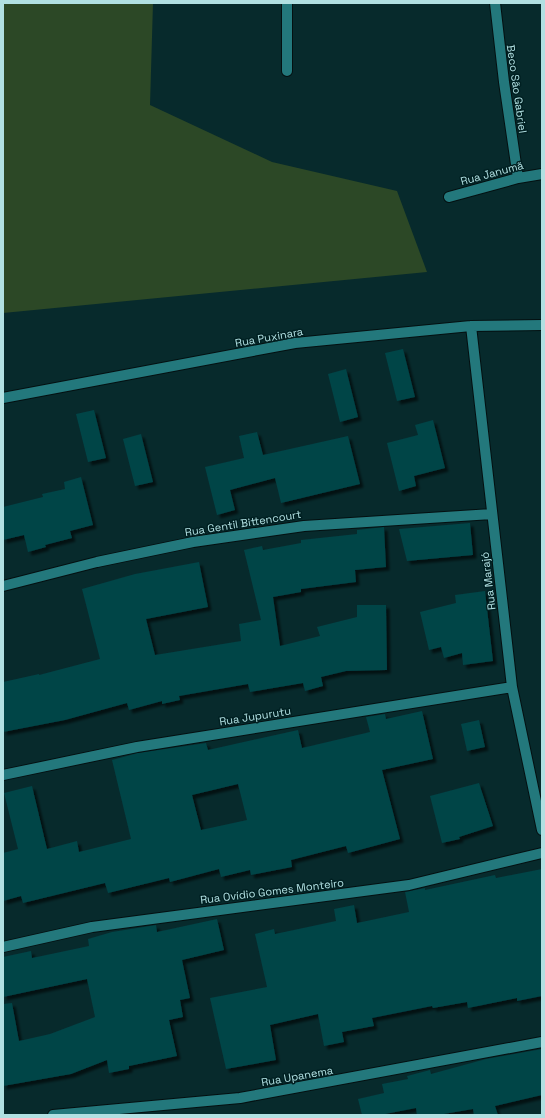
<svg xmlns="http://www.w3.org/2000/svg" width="545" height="1118" font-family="'Space Grotesk',sans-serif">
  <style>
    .green { fill: #2c4826 }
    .building { fill: #034447; fill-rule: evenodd; filter: url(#shadow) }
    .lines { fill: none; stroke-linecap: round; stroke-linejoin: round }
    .minor-casing { stroke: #041011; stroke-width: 12 }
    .minor { stroke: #23787c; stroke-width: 10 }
    .labels { text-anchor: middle; stroke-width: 3; stroke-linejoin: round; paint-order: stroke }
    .street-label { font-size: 11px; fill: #b1e0e2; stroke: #002022 }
  </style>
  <defs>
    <filter id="shadow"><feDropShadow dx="3.5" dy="3.5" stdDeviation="1" flood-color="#0009"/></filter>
  </defs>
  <rect width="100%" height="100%" fill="#072a2c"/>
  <path class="green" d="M3 3H153L150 105 272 162 397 191 427 272 3 313Z"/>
  <path class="building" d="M403 349 415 397 397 401 385 353Z
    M346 369 358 417 340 422 328 374Z
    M94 410 106 458 88 462 76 414Z
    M433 420 445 468 414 476 416 486 399 491 387 443 418 435 415 425Z
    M257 432 263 455 348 436 360 484 281 503 275 478 230 490 235 510 217 515 205 467 244 458 239 436Z
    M141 434 153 482 135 486 123 439Z
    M81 477 93 525 70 531 72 538 45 545 46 547 28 552 24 535 3 540V507L43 497 42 494 65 489 64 482Z
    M470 523 473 555 407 561 399 529Z
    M384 527 386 567 355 570 356 582 301 589V592L273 597 280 646 320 636 317 627 357 617V605H386L387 670 346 671 321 677 323 686 305 691 303 683 250 692 248 684 179 696 180 700 162 704V701L129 710 127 703 65 720 3 732V682L39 674V675L100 659 82 589 135 574 199 562 208 607 146 619 155 655 241 641 239 624 261 620 244 550 262 546 263 550 301 543V540L357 534V530Z
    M485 591 493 661 463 665 462 653 444 658 441 647 429 650 420 612 456 603 455 595Z
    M422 711 433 759 382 770 400 839 348 853 346 846 291 860 292 867 251 875 250 870 221 877 219 869 170 882 169 878 108 893 105 883 23 903 21 896 3 901V853L18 849 4 793 32 786 47 849 77 841 79 852 131 839 112 760 138 753 206 743 208 750 298 730 302 748 370 732 366 717 385 714 386 719ZM238 784 247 820 201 830 192 795Z
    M479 720 485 747 467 751 461 724Z
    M479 783 493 826 459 837 460 839 442 843 430 796Z
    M542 869V996L517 1001V998L468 1008 467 1002 433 1008 432 1006 372 1018 374 1026 342 1032 344 1042 324 1046 318 1014 270 1025 276 1060 226 1069 210 998 267 987 255 934 274 929 275 934 336 921 334 909 354 905 357 923 409 912 405 892 425 888V890L495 875 496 878Z
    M217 919 224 950 182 960 190 998 180 1000 183 1017 169 1020 177 1056 129 1066V1069L109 1073 107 1060 71 1074 3 1086V1004L12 1003 19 1041 50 1034 95 1017 87 979 3 997V957L31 951 32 958 89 946 88 939 112 932 156 925 157 932Z
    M542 1049V1095L495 1106 498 1115H474L473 1109 438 1115H417L416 1108 380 1115H362L358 1099 384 1093 382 1084 408 1079 407 1076 430 1070 431 1074 486 1059Z"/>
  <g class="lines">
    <g class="minor-casing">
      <path id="minor" d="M495 3 504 82 518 178
        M287 71V3
        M449 197 518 178 542 174
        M471 326 512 687 542 830
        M3 398 295 343 471 326 542 325
        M3 586 97 562 193 542 304 526 492 514
        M3 775 137 747 512 687
        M3 947 92 927 409 885 542 853
        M53 1115 240 1098 542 1042"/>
    </g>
    <use href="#minor" class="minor"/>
  </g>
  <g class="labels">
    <g class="street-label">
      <text transform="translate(517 89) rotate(82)" y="4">Beco São Gabriel</text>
      <text transform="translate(492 173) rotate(-15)" y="4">Rua Janumã</text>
      <text transform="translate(269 337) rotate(-10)" y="4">Rua Puxinara</text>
      <text transform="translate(243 523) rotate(-9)" y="4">Rua Gentil Bittencourt</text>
      <text transform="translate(488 581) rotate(-97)" y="4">Rua Marajó</text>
      <text transform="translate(255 716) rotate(-9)" y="4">Rua Jupurutu</text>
      <text transform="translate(272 891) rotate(-7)" y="4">Rua Ovídio Gomes Monteiro</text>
      <text transform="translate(297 1076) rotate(-10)" y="4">Rua Upanema</text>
    </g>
  </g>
  <rect width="545" height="1118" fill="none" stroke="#b1e0e2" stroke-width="8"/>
</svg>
